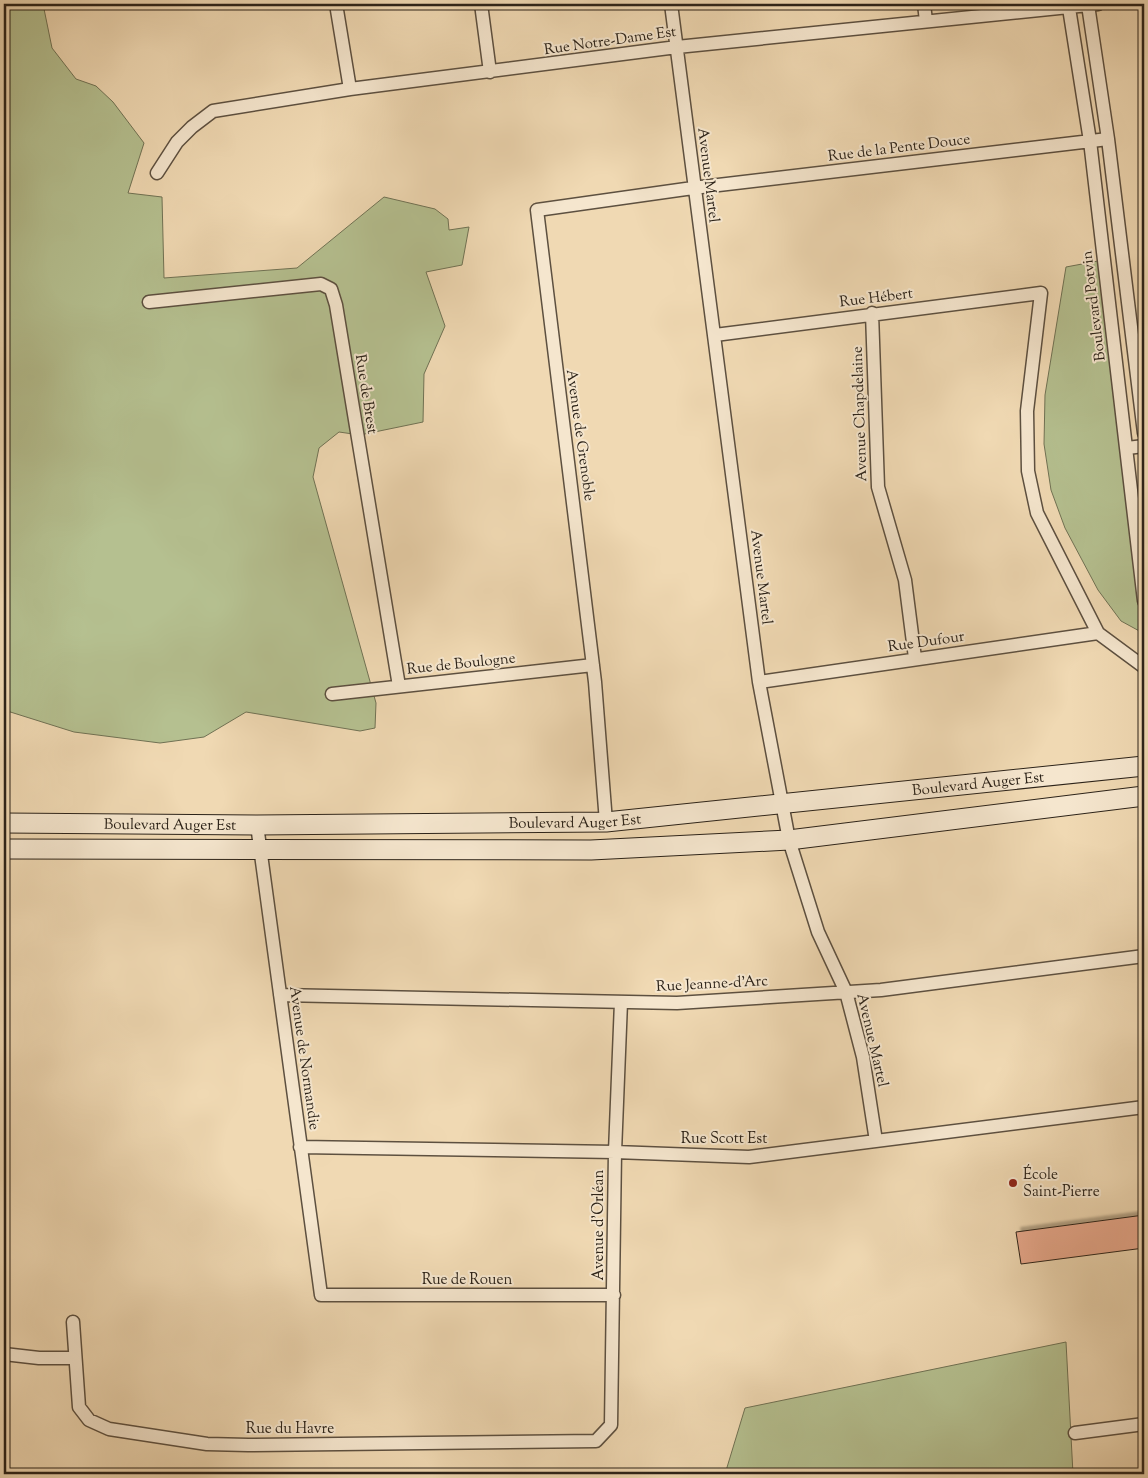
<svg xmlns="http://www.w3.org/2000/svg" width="1148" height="1478" font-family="'Sorts Mill Goudy',serif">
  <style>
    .green { fill: #b5c090; stroke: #707254 }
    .building { fill: #e9a98d; stroke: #2c2319; filter: url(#shadow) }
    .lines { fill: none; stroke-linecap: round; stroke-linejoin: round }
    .street-casing { stroke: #5d5040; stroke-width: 15 }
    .secondary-casing { stroke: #2c2319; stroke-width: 21 }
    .street { stroke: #f5e6ce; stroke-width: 12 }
    .secondary { stroke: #f5e6ce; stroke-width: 19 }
    .poi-dot { fill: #8f2418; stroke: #f5e6ce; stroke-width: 2 }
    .labels { text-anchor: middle; stroke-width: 4; stroke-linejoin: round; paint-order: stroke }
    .street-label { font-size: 15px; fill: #2c2319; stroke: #f5e6ce }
    .poi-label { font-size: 15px; fill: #2c2319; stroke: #f5e6ce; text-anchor: start }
  </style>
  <defs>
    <filter id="shadow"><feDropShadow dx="4.5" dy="-4.5" stdDeviation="1" flood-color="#0004"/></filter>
  </defs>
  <rect width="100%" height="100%" fill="#f0d9b3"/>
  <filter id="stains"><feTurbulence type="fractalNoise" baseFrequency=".004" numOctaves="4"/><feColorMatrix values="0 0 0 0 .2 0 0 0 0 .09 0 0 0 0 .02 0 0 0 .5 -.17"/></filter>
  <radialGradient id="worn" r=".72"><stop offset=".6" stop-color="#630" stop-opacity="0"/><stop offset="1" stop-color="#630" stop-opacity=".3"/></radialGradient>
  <path class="green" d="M4 4H43L52 48 76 79 96 86 113 102 144 143 128 193 162 197 164 278 297 268 384 197 435 209 448 219 449 230 469 227 462 265 426 272 445 326 424 374 423 422 360 435 339 432 319 448 313 477 376 703 375 728 360 731 246 712 204 737 160 743 74 732 4 710Z
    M1098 261 1143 633 1121 621 1098 590 1065 528 1051 490 1044 444 1045 395 1066 267Z
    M1066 1342 1073 1474H725L745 1408Z"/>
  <path class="building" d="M1144 1215V1248L1021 1264 1016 1232Z"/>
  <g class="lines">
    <g class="street-casing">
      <path id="street" d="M336 4 350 89
        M481 4 490 72
        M671 4 759 682 789 840 818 932 846 992 863 1057 876 1141
        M924 4 926 21
        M1088 5 1108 139 1144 433
        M1069 8 1090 141 1144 601
        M157 173 177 142 192 127 213 111 350 89 677 47 1098 4
        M149 302 321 284 331 289 336 305 399 686
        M872 313 878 487 905 580 915 658
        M715 335 1041 293 1027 411 1028 471 1037 513 1098 633 1144 667
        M1127 448 1144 446
        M759 682 1098 633
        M332 694 593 665
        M606 822 595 682 537 210 693 188 1108 139
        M257 825 321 1295H614
        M280 995 677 1003 881 990 1144 956
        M300 1147 615 1152 749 1157 1144 1107
        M73 1322 79 1407 89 1420 109 1429 207 1444 248 1445 596 1441 611 1425 615 1152 621 1002
        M4 1354 39 1358H75
        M1075 1433 1144 1424"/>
    </g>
    <g class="secondary-casing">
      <g id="secondary">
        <path id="s1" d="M4 823 257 825 606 822 1144 766"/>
        <path d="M4 849 591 850 789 840 1144 796"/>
      </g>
    </g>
    <use href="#street" class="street"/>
    <use href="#secondary" class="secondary"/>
  </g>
  <circle class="poi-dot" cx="1013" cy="1183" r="5"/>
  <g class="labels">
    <g class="street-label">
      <text transform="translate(610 40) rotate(-8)" y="5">Rue Notre-Dame Est</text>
      <text transform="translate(899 147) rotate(-7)" y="5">Rue de la Pente Douce</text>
      <text transform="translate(709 175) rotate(83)" y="5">Avenue Martel</text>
      <text transform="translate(876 297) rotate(-7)" y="5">Rue Hébert</text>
      <text transform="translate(1093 306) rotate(-97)" y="5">Boulevard Potvin</text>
      <text transform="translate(367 394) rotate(81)" y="5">Rue de Brest</text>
      <text transform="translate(859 414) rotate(-92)" y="5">Avenue Chapdelaine</text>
      <text transform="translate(581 435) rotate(82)" y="5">Avenue de Grenoble</text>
      <text transform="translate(762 577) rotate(83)" y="5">Avenue Martel</text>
      <text transform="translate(926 641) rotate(-8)" y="5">Rue Dufour</text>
      <text transform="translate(461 663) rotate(-6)" y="5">Rue de Boulogne</text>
      <text dy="5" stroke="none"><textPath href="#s1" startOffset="976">Boulevard Auger Est</textPath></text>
      <text dy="5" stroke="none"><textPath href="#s1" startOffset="571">Boulevard Auger Est</textPath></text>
      <text dy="5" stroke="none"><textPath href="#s1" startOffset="166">Boulevard Auger Est</textPath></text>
      <text transform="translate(712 983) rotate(-3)" y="5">Rue Jeanne-d'Arc</text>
      <text transform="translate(873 1040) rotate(77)" y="5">Avenue Martel</text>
      <text transform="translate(305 1058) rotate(82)" y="5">Avenue de Normandie</text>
      <text x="724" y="1143">Rue Scott Est</text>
      <text transform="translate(598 1225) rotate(-90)" y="5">Avenue d'Orléan</text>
      <text x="467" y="1284">Rue de Rouen</text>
      <text x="290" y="1433">Rue du Havre</text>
    </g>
    <g class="poi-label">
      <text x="1023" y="1179">École<tspan x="1023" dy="17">Saint-Pierre</tspan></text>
    </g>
  </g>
  <rect width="1148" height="1478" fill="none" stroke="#f0d9b3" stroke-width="20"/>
  <rect x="5" y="5" width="1138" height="1468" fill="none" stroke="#2c2319" stroke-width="2.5"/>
  <rect x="10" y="10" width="1128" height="1458" fill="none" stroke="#2c2319"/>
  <rect width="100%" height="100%" filter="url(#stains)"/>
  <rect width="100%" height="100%" fill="url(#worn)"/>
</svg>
